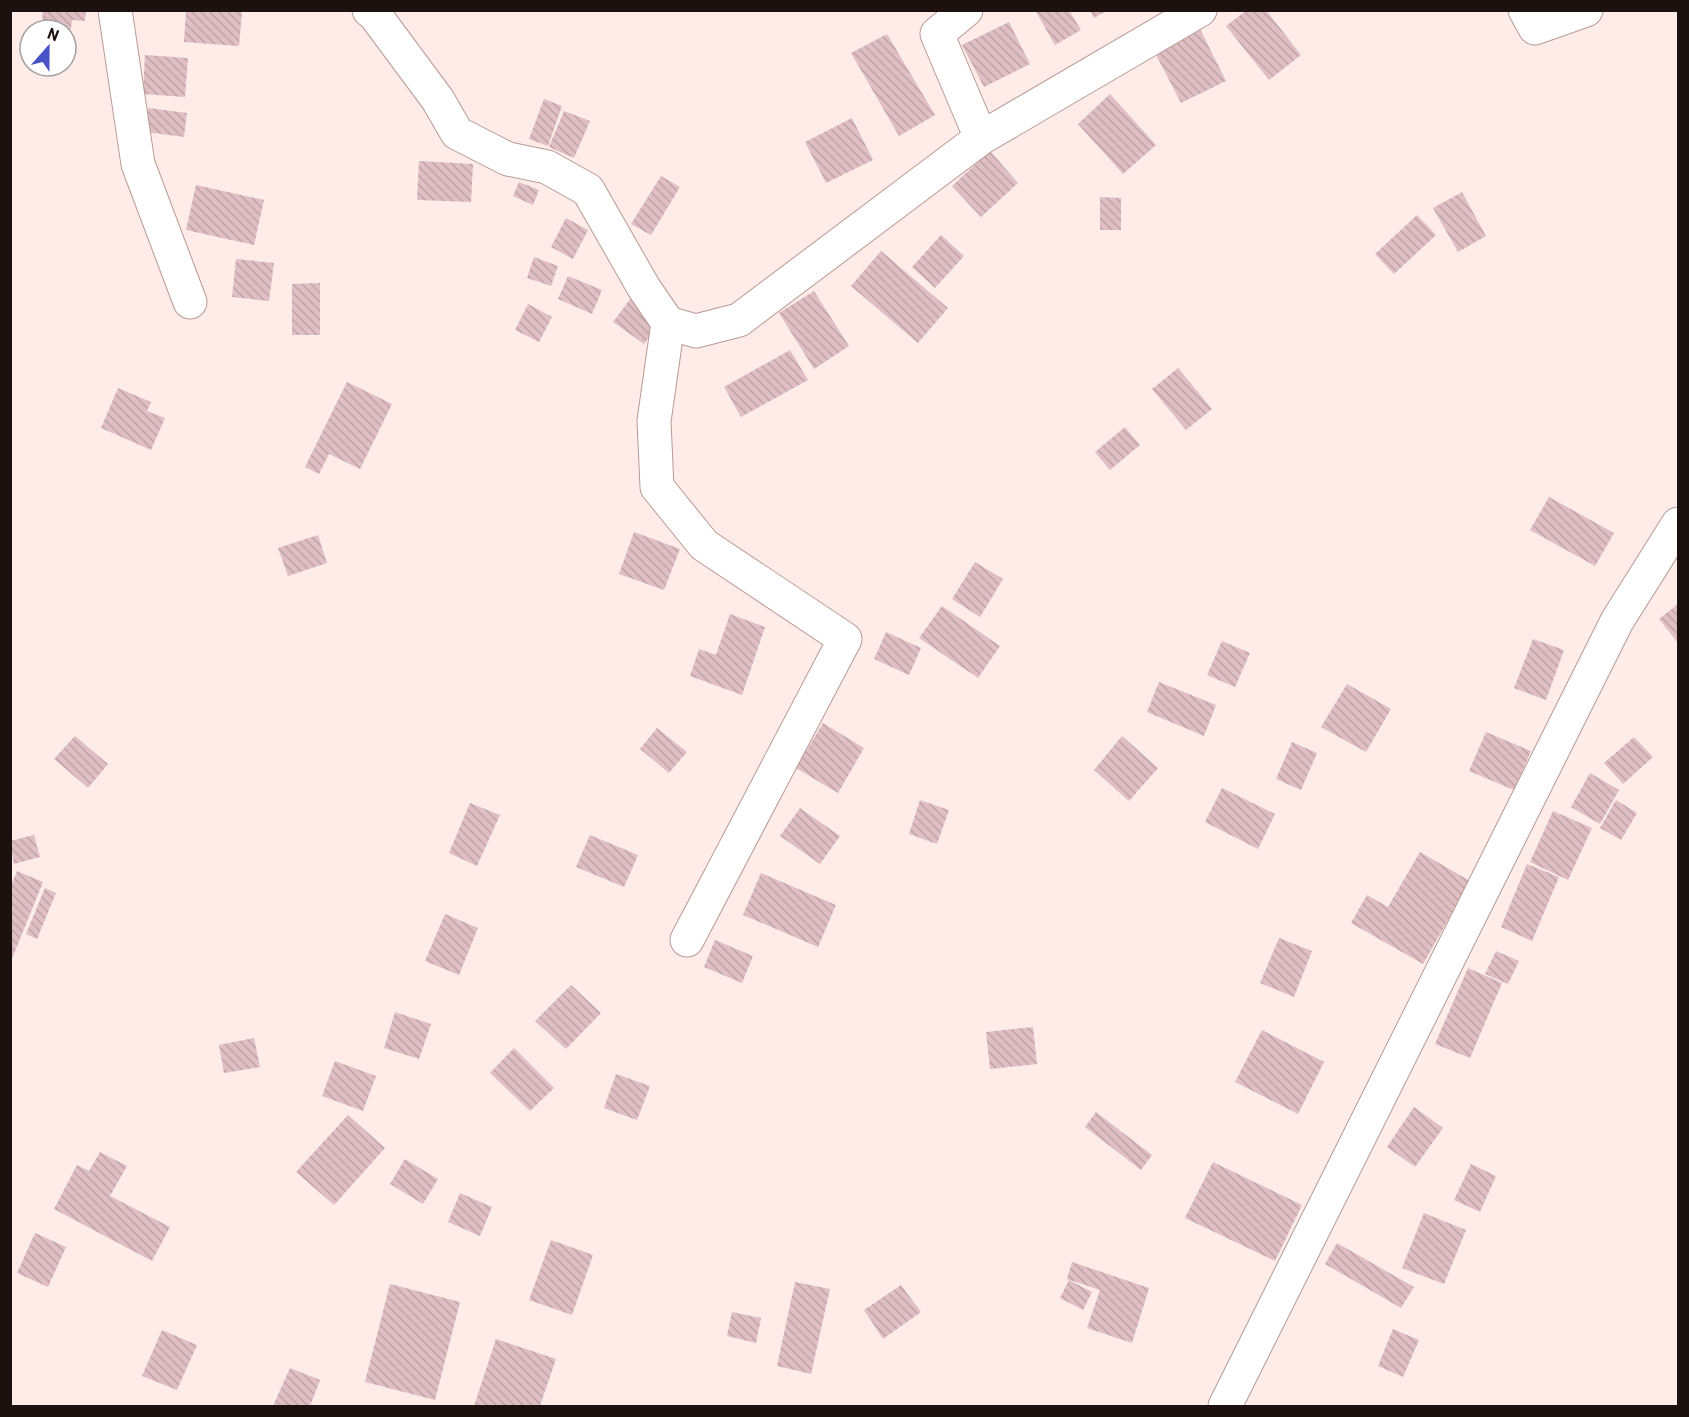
<svg xmlns="http://www.w3.org/2000/svg" width="1689" height="1417" font-family="Barlow,sans-serif">
  <style>
    .building { fill: url(#building-back-hatch) }
    .lines { fill: none; stroke-linecap: round; stroke-linejoin: round }
    .minor-casing { stroke: #b89a94; stroke-width: 35 }
    .minor { stroke: #fff; stroke-width: 33 }
  </style>
  <defs>
    <pattern id="building-back-hatch" width="6" height="6" patternUnits="userSpaceOnUse" patternTransform="scale(1.5)"><rect width="6" height="6" fill="#dfbfc3"/><path d="M-1 5l2 2M0 0l6 6M5-1l2 2" fill="none" stroke="#bfa3a6"/></pattern>
  </defs>
  <rect width="100%" height="100%" fill="#ffebe7"/>
  <path class="building" d="M43 10H86L85 21 72 20 69 44 66 43V30H41Z
    M186 10 242 12 239 46 184 42Z
    M1035 10H1069L1081 30 1055 45Z
    M1090 10H1108L1094 18Z
    M1247 10H1266L1301 55 1269 80 1226 26Z
    M1009 22 1030 64 984 87 962 45Z
    M1199 27 1226 81 1181 103 1153 49Z
    M887 34 935 115 899 136 851 53Z
    M145 55 188 58 185 97 143 94Z
    M1110 94 1156 145 1123 174 1078 124Z
    M544 99 562 106 548 146 529 139Z
    M148 108 187 113 184 137 146 132Z
    M564 111 590 121 574 158 549 147Z
    M852 118 873 160 826 183 805 142Z
    M990 151 1018 183 981 217 952 186Z
    M419 161 473 164 471 202 417 200Z
    M661 176 680 187 651 235 631 224Z
    M519 182 539 190 533 205 513 196Z
    M196 185 264 200 254 245 186 230Z
    M1462 192 1486 236 1458 252 1433 208Z
    M1100 197 1121 198V230H1100Z
    M1417 215 1436 235 1394 274 1375 254Z
    M566 218 588 230 573 259 551 247Z
    M941 235 964 256 935 288 912 267Z
    M881 251 948 308 918 343 851 286Z
    M534 257 558 266 551 286 527 278Z
    M236 259 274 263 269 301 232 297Z
    M568 276 602 290 592 314 558 299Z
    M320 283V335H292V284Z
    M814 291 849 346 814 369 779 313Z
    M631 298 662 319 644 344 613 322Z
    M528 304 552 317 539 342 515 330Z
    M790 350 808 380 741 417 724 387Z
    M1178 368 1212 409 1186 430 1152 389Z
    M347 382 392 404 360 469 329 454 319 474 305 467Z
    M118 388 151 402 147 411 165 418 151 450 101 428Z
    M1125 427 1140 445 1110 470 1095 452Z
    M1549 497 1614 533 1595 566 1530 530Z
    M634 532 680 549 664 590 619 574Z
    M318 535 327 563 288 576 278 548Z
    M975 562 1003 579 980 617 952 599Z
    M1678 604V643L1659 619Z
    M942 606 1000 646 978 678 919 638Z
    M730 614 765 627 742 695 690 676 699 649 716 655Z
    M886 632 921 648 909 675 874 659Z
    M1533 639 1564 650 1546 700 1514 688Z
    M1222 641 1250 653 1235 687 1207 675Z
    M1159 682 1216 705 1204 736 1147 712Z
    M1347 684 1391 709 1366 752 1321 727Z
    M823 723 864 748 838 793 796 768Z
    M657 728 687 752 669 773 640 749Z
    M1486 732 1531 751 1514 790 1469 771Z
    M75 736 108 764 88 788 54 759Z
    M1122 736 1158 768 1129 801 1094 770Z
    M1634 737 1653 757 1623 784 1604 763Z
    M1292 742 1317 753 1301 790 1276 779Z
    M1590 773 1619 790 1600 824 1571 807Z
    M1222 788 1275 814 1258 849 1205 822Z
    M920 800 949 810 937 844 909 834Z
    M1616 800 1637 813 1621 840 1600 828Z
    M470 803 500 815 477 866 449 853Z
    M800 808 840 836 820 864 780 836Z
    M1553 811 1592 828 1568 880 1530 862Z
    M34 835 40 857 14 864 10 841Z
    M590 835 638 855 624 887 576 867Z
    M1420 852 1470 881 1423 964 1351 923 1367 895 1388 907Z
    M1527 864 1559 877 1532 941 1501 927Z
    M17 871 43 882 11 961 10 888Z
    M761 873 836 905 818 947 743 915Z
    M45 888 56 893 37 939 26 934Z
    M445 914 478 928 459 975 425 961Z
    M1279 938 1312 951 1294 997 1260 983Z
    M715 940 753 956 742 983 704 967Z
    M1496 951 1519 961 1508 984 1485 974Z
    M1468 968 1502 983 1470 1058 1435 1044Z
    M571 985 601 1013 566 1049 535 1021Z
    M395 1012 431 1024 419 1059 384 1048Z
    M1033 1027 1037 1064 990 1069 986 1032Z
    M1262 1030 1324 1062 1298 1114 1235 1082Z
    M254 1038 260 1067 224 1073 219 1045Z
    M514 1048 554 1088 530 1111 490 1073Z
    M335 1061 376 1076 363 1111 322 1096Z
    M616 1074 650 1086 637 1120 604 1108Z
    M1414 1107 1443 1128 1415 1167 1387 1147Z
    M1096 1112 1152 1155 1141 1170 1085 1127Z
    M348 1115 385 1148 334 1205 296 1172Z
    M100 1152 127 1166 110 1196 170 1227 152 1261 54 1209 77 1165 89 1171Z
    M405 1159 438 1179 423 1204 390 1184Z
    M1213 1162 1302 1205 1275 1261 1185 1218Z
    M1471 1164 1496 1176 1480 1212 1454 1200Z
    M460 1193 492 1207 480 1236 448 1222Z
    M1424 1213 1466 1230 1444 1284 1402 1268Z
    M35 1233 66 1247 48 1287 17 1273Z
    M551 1240 593 1255 572 1315 529 1300Z
    M1337 1243 1414 1287 1401 1308 1325 1264Z
    M1072 1262 1149 1288 1132 1343 1087 1328 1100 1290 1067 1279Z
    M1069 1280 1092 1292 1083 1310 1060 1298Z
    M795 1282 830 1289 811 1374 777 1366Z
    M390 1284 460 1302 435 1400 365 1382Z
    M901 1285 921 1312 883 1339 864 1310Z
    M732 1312 761 1318 756 1343 727 1336Z
    M1393 1329 1419 1340 1403 1377 1378 1366Z
    M162 1330 197 1345 177 1390 142 1376Z
    M496 1339 556 1359 540 1406H474Z
    M290 1368 320 1380 310 1406H273Z"/>
  <g class="lines">
    <g class="minor-casing">
      <path id="minor" d="M115 10 138 164 190 302
        M369 10 375 15 438 100 457 133 508 159 547 167 588 190 644 288 668 323 696 331 739 320 981 138 1200 10
        M966 10 937 34 981 138
        M1525 10 1535 28 1586 10
        M668 323 654 421 657 487 704 545 845 639 687 940
        M1225 1406 1617 621 1678 524"/>
    </g>
    <use href="#minor" class="minor"/>
  </g>
  <rect width="1689" height="1417" fill="none" stroke="#1c110f" stroke-width="24"/>
  <g transform="translate(48 48) rotate(21)"><circle r="28" fill="#ffffff" stroke="#a4a09f" stroke-width="1.5"/>
  <path d="M0-4.5L10 22L0 15L-10 22Z" fill="#4951c7"/>
  <text y="-9" font-size="16" font-weight="bold" text-anchor="middle" fill="#1c110f">N</text>
  </g>
</svg>
